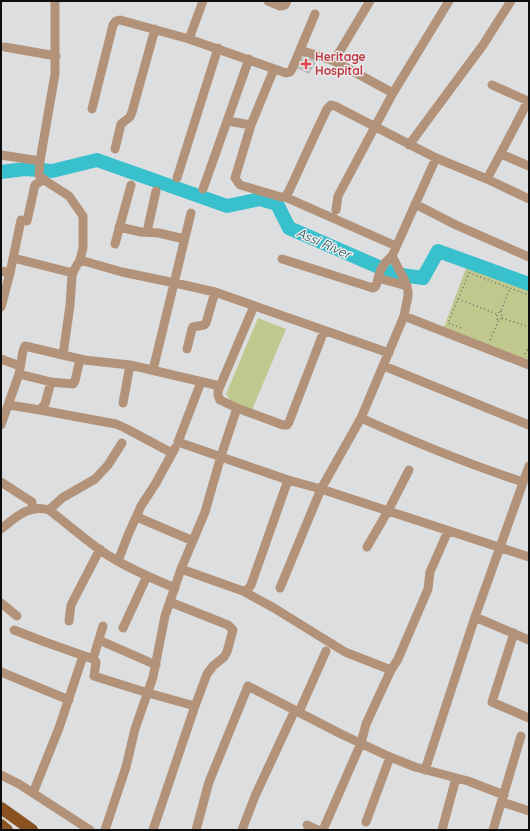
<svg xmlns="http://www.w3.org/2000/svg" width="530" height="831" font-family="Quicksand,sans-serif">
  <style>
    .green { fill: #c1c88d }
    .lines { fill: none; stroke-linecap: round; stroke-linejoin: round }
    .river { stroke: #38c1cd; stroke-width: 14 }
    .building { fill: #bcbbbc }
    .path { stroke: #6c6c6d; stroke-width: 1.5; stroke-dasharray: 1 3; stroke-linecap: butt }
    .street { stroke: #b2937a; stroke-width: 9 }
    .primary { stroke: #895220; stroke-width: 12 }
    .health-dot { fill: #e0444e; stroke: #ebebed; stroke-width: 1.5 }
    .labels { text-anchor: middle; stroke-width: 3; stroke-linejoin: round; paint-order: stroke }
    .health-label { font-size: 12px; font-weight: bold; fill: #be3a42; stroke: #ebebed; text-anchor: start }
    .water-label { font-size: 13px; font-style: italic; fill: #235a5f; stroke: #ebebed }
  </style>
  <rect width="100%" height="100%" fill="#dddedf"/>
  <path class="green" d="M466 268 529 290V361L444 327Z
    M258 318 286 329 252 410 232 403 226 394Z"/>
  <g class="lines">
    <path class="river" d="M1 172 25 169 52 171 97 160 227 206 260 199 277 204 289 228 395 274 423 278 438 251 529 284"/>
  </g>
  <path class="building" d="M304 54 317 60 309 74 296 68Z"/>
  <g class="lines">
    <path class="path" d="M458 299 497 314
      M501 311 502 318 499 320 497 319V314L501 311 510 288
      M502 318 529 327
      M461 328 448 323 469 273 529 295
      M490 340 499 320
      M525 354 529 347"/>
    <path class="street" d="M55 1V74L40 161 39 175 41 178 69 196 83 216V248L80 260 74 270 72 276 70 305 63 355
      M203 1 189 39 286 73 290 72 292 69 315 14
      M268 1 280 6 285 5 287 1
      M370 1 334 61 393 93
      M5 47 56 56
      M300 50 334 61
      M92 109 113 25 116 21 120 20 189 39
      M228 121 251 125 274 69
      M251 125 235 178 240 185 281 197H285L289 191 317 130 327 109 331 105 335 106 436 158 487 179 529 199
      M409 145 483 45 511 1
      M115 149 121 124 130 117 132 112 155 29
      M501 154 529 166
      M1 155 40 161
      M177 178 218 48
      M487 179 512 132 528 101 492 85
      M203 189 249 59
      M285 197 396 246
      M415 204 456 225 529 257
      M336 210 338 196 393 93 449 1
      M27 221 35 185 44 179
      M119 227 141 232 159 233 184 239
      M147 232 156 191
      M115 244 131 185
      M13 258 73 273
      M282 259 373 288 375 287C378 283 377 279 379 275 381 267 386 261 392 256
      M80 260 122 272 175 283 215 292 389 353
      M1 271 10 273 21 220
      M378 278 407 286
      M1 307 10 273
      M404 316 529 365
      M187 349 192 329 193 327 204 325 206 323 215 292
      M1 359 20 366
      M384 366 529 425
      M153 370 191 213
      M19 374 51 382 73 384 75 381 80 359
      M201 382 178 442 288 480 321 489 529 557
      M123 403 130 365
      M9 405 40 410 45 404 51 382
      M237 408 283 425H287L289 422 324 331
      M40 410 116 424 125 428 172 453
      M361 418C414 442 468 464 523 482
      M1 425 19 374 23 351 25 346 84 360 130 365 220 386
      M1 482 32 502V508
      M49 510 62 498 95 479 108 465 122 443
      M137 517 193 541
      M1 529C16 517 29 504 49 510 66 523 82 537 100 550 123 566 149 577 175 588
      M367 547 388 511 409 470
      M118 561 128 535 141 506 156 483 175 448
      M181 569 243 591 248 589 251 585 288 480
      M280 588 321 489 361 418 404 316 408 296V291L405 281 392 256 436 158
      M243 591 274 608 345 652 391 670
      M1 603 17 616
      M475 617 529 640
      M69 621 71 605 100 549
      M123 628 147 576
      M14 630 45 642 93 659 96 662 94 676 97 677 148 693 195 706
      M514 633 492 702 529 718
      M99 640 156 665
      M93 659 103 626
      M1 672 69 700
      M299 712 326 651
      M425 770 475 617 529 466
      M1 775 19 784 90 830
      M33 793 59 728 83 656
      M502 802 529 811
      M366 822 390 757
      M307 825 318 830
      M105 830 126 767 135 729 153 677 165 616 181 569 205 512 221 456 237 408 220 400 218 395V391L254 306
      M153 830 195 706 207 674 213 666 224 657 227 652 233 630 228 625 170 602
      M196 830 209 782 248 686 341 734 390 757 415 767 468 781 504 795
      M242 830 255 796 295 710
      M323 830 361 743 366 724 391 670 398 659 428 589 430 572 448 531
      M442 830 456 778
      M493 830 521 736"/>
    <path class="primary" d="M1 808 32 830
      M1 825 7 830"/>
  </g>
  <path class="health-dot" d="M304 58h4v4h4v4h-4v4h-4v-4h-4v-4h4z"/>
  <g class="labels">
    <g class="health-label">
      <text x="315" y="61">Heritage<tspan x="315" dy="14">Hospital</tspan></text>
    </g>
    <g class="water-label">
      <text transform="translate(324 243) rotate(24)" y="5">Assi River</text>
    </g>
  </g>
  <rect width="530" height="831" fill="none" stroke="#0e0e0f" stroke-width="4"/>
</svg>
